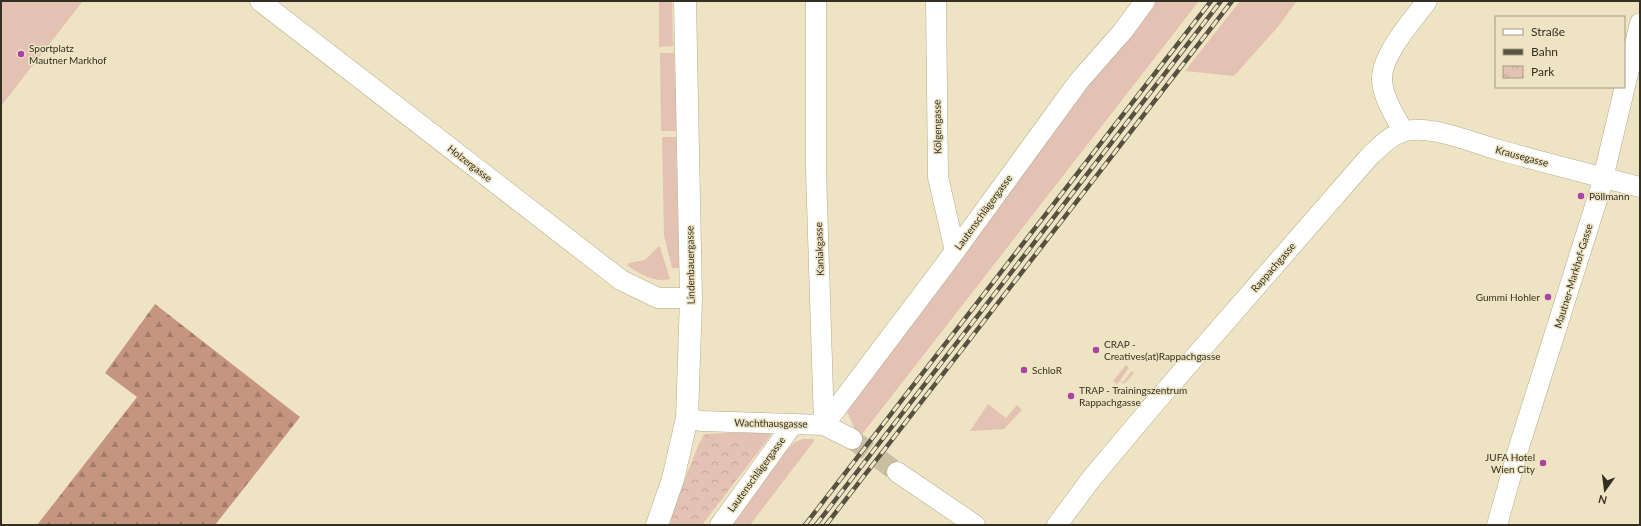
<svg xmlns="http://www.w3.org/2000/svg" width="1641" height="526" font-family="Lato,sans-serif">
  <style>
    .grass { fill: #e3c1b3 }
    .forest { fill: url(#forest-firs) }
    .park { fill: url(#park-crowns) }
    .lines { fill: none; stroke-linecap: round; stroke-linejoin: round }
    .minor-tunnel { stroke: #c9c0a3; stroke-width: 20; stroke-dasharray: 20 10; stroke-linecap: butt }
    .minor-casing { stroke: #b4ab8b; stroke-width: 21 }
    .major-casing { stroke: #b4ab8b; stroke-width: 23 }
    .minor { stroke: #fff; stroke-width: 20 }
    .major { stroke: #fff; stroke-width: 22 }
    .rail-casing { stroke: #565140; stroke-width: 4.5 }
    .rail { stroke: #eee4c3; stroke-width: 3; stroke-dasharray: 9; stroke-linecap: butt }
    .poi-dot { fill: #aa42a5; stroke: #eee4c3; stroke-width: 1.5 }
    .labels { text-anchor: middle; stroke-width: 3; stroke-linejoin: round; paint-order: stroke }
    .poi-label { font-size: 10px; fill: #332f22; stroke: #eee4c3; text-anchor: start }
    .street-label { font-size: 10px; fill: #332f22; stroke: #eee4c3 }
  </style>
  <defs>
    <pattern id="forest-firs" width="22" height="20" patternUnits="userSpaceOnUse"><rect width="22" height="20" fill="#c69580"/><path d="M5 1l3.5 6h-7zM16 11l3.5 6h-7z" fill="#a17a68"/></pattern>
    <pattern id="park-crowns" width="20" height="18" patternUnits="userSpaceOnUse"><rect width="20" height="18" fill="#e3c1b3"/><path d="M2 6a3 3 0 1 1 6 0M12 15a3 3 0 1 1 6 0" fill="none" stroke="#c3a69a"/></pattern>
  </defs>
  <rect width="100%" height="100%" fill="#eee4c3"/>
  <path class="grass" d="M1 1H83L1 106Z
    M659 1H672L673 46 659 47Z
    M1152 1H1199L859 438 847 412 846 406 1083 86Z
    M1240 1H1297L1277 28 1234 76 1185 71Z
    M660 53H674L677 131H661Z
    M662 137H676L679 268H672L664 235Z
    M658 247H660L670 279C655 283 639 274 627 265L629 263 645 260Z
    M1126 365 1129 368 1120 380 1123 382 1132 371 1134 373 1124 384 1120 381 1117 384 1113 381Z
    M988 404 1006 418 1017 405 1022 410 1004 429 970 431Z
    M751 432 769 433 771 435 702 525H667L699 444 705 434Z
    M803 439H813L814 441 750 525H725L783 448 787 450 795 442Z"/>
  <path class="forest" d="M155 304 300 417 215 525H37L137 397 105 373Z"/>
  <path class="park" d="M704 435 760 448 701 525H686L670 517 699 444Z"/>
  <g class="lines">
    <path class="minor-tunnel" d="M852 439 897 472"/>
    <g class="minor-casing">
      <path id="minor" d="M260 1 621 280 658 298H691
        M816 1V170L824 425
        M936 1 938 177 955 251
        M1403 131C1395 116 1383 98 1382 80 1381 55 1412 21 1427 1
        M687 418 701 421 824 425 852 439
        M824 425 947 262 1079 81 1123 31 1145 1
        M897 472 975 525
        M720 525 793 424
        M1057 525 1091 479 1154 404 1368 158C1381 145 1394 131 1413 130 1438 128 1474 143 1499 150 1546 163 1593 175 1640 187
        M1497 525 1519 447 1601 187 1640 23"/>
    </g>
    <g class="major-casing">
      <path id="major" d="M657 525 673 479 687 418 691 298 685 1"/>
    </g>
    <use href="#minor" class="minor"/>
    <use href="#major" class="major"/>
    <g class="rail-casing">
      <path id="rail" d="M805 525 1211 1
        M816 525 1221 1
        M826 525 1232 1"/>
    </g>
    <use href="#rail" class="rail"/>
  </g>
  <g class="poi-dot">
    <circle cx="21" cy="54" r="4"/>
    <circle cx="1581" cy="196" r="4"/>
    <circle cx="1548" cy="297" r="4"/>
    <circle cx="1096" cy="350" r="4"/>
    <circle cx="1024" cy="370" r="4"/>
    <circle cx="1071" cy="396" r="4"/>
    <circle cx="1543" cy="463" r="4"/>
  </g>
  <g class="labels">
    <g class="poi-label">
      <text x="29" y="52">Sportplatz<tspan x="29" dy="12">Mautner Markhof</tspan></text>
      <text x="1589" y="200">Pöllmann</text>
      <text x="1540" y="301" text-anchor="end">Gummi Hohler</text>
      <text x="1104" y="348">CRAP -<tspan x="1104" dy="12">Creatives(at)Rappachgasse</tspan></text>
      <text x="1032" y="374">SchloR</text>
      <text x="1079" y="394">TRAP - Trainingszentrum<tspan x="1079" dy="12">Rappachgasse</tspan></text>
      <text x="1535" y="461" text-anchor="end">JUFA Hotel<tspan x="1535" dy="12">Wien City</tspan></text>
    </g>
    <g class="street-label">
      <text transform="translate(937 127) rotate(-91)" y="4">Kölgengasse</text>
      <text transform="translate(1522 156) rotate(15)" y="4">Krausegasse</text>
      <text transform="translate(470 163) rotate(38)" y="4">Holzergasse</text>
      <text transform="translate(983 212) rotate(-54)" y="4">Lautenschlägergasse</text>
      <text transform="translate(819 249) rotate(-92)" y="4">Kaniakgasse</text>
      <text transform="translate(690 265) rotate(-91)" y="4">Lindenbauergasse</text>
      <text transform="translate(1273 267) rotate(-49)" y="4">Rappachgasse</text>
      <text transform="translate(1573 276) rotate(-73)" y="4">Mautner-Markhof-Gasse</text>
      <text transform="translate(771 423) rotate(1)" y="4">Wachthausgasse</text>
      <text transform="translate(756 474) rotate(-54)" y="4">Lautenschlägergasse</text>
    </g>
  </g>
  <rect width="1641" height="526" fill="none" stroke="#332f22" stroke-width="4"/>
  <rect x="1495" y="16" width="130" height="72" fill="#eee4c3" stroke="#a39c83"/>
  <rect x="1503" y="29" width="20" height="6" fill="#ffffff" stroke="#a39c83"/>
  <text x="1531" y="36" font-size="12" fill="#332f22">Straße</text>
  <rect x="1503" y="49" width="20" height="6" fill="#565140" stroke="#a39c83"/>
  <text x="1531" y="56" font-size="12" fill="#332f22">Bahn</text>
  <rect x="1503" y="66" width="20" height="12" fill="url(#park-crowns)" stroke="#a39c83"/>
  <text x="1531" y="76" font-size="12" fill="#332f22">Park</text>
  <g transform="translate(1605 490) rotate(194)" stroke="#eee4c3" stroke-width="3" paint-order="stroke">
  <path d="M0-3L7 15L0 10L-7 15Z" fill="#332f22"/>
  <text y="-6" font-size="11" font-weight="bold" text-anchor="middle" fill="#332f22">N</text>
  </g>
</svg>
